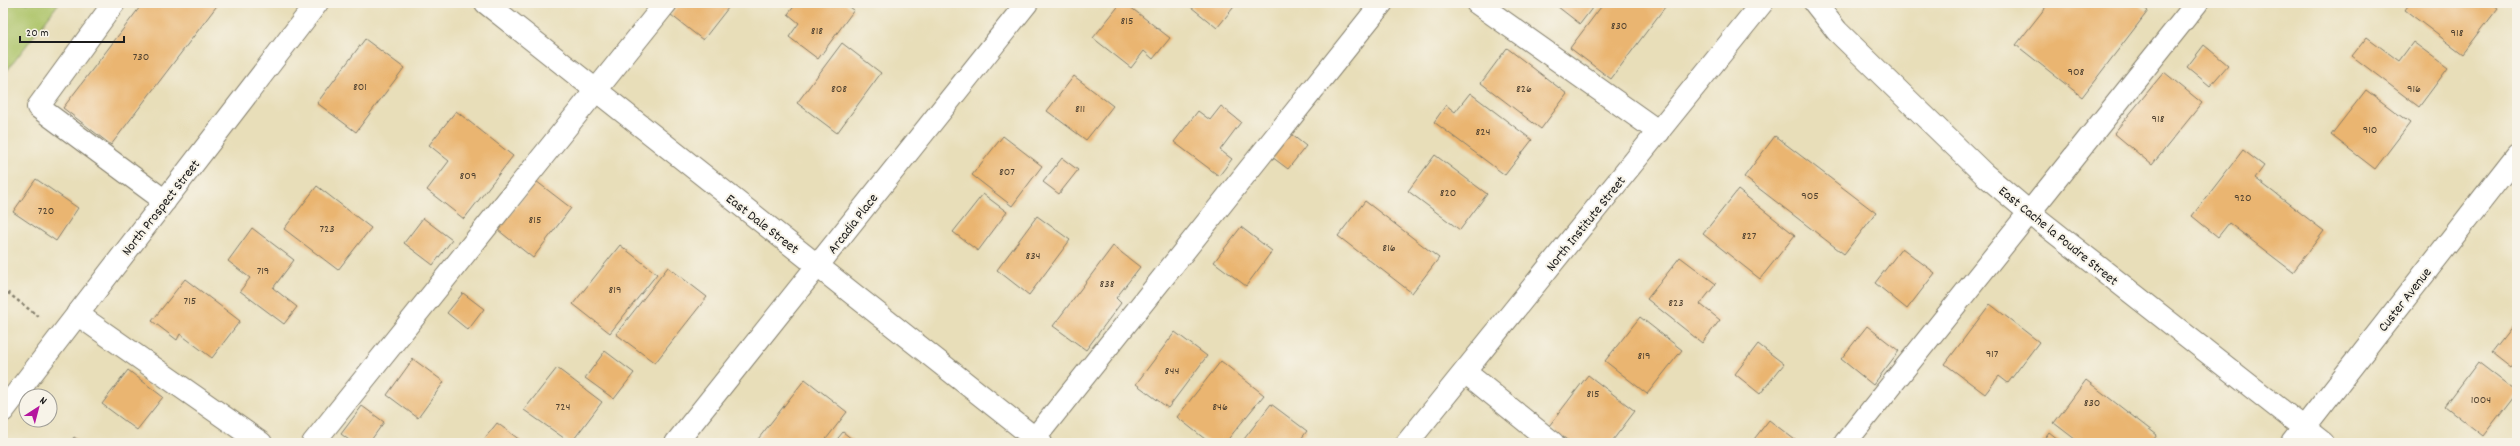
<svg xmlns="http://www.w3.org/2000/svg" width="2520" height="446" font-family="Dekko,sans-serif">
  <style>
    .green { fill: #adc469; stroke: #647042 }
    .building { fill: #eab571 }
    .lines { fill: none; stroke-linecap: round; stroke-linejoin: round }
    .minor-casing { stroke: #827d6a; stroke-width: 24 }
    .path { stroke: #827d6a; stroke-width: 2.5; stroke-dasharray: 3 3; stroke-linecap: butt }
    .minor { stroke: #fff; stroke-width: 22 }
    .labels { text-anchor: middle; stroke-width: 4; stroke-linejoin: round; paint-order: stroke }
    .number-label { font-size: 12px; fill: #504231 }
    .street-label { font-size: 14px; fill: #1c1c1c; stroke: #f7f3e8 }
  </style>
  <rect width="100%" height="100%" fill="#f7f3e8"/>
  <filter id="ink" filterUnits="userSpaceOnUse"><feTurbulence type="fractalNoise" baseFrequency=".025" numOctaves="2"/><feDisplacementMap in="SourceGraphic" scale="8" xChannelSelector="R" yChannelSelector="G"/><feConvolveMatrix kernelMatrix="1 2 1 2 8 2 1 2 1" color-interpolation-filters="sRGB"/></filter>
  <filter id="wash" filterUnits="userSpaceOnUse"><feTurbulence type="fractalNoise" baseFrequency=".012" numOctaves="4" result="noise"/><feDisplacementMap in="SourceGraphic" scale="16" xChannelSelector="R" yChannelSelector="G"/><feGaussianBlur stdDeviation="0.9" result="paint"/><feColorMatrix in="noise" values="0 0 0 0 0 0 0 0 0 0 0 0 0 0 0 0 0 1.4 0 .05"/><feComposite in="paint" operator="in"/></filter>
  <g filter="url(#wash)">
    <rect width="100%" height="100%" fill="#e8deb9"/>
    <path class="green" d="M3 3H59L3 76Z"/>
    <g id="blocks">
      <path class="building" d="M143 3H219L111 145 63 108Z
        M681 3H732L703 40 671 15Z
        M797 3H844L854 10 818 59 789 37 799 23 788 14Z
        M1121 3H1125L1170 38 1153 59 1144 51 1131 68 1093 38Z
        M1186 3H1237L1217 28Z
        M1553 3H1596L1580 24Z
        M1604 3H1668L1611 79 1570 48Z
        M2049 3H2138L2148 11 2082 97 2016 45Z
        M2410 3H2491L2498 8 2463 54 2405 10Z
        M2367 37 2399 61 2413 42 2448 68 2419 107 2352 56Z
        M365 39 404 68 356 132 317 103Z
        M842 43 881 73 837 133 797 103Z
        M2204 45 2228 65 2210 86 2187 67Z
        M1507 48 1567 94 1541 129 1481 83Z
        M2164 72 2202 103 2152 165 2114 133Z
        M1074 76 1113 106 1086 140 1047 111Z
        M2366 90 2410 123 2375 169 2331 135Z
        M1470 93 1532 140 1505 175 1434 122 1446 105 1455 112Z
        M1221 106 1241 122 1220 150 1232 159 1219 176 1174 142 1198 111 1210 120Z
        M456 111 513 156 464 219 427 190 449 161 429 145Z
        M1287 131 1306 146 1288 169 1268 154Z
        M1003 136 1042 166 1012 206 972 175Z
        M1775 136 1876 213 1844 254 1744 177Z
        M2243 150 2264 166 2255 178 2324 231 2293 272 2229 223 2218 237 2192 216Z
        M1435 155 1487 194 1460 230 1408 191Z
        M1062 158 1078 170 1059 194 1043 182Z
        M36 179 78 208 56 241 13 212Z
        M536 181 571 208 533 258 498 230Z
        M317 186 371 228 338 270 284 229Z
        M1738 190 1795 235 1760 279 1703 234Z
        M983 194 1007 212 978 251 953 232Z
        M1365 201 1439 258 1412 293 1338 236Z
        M1037 216 1070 240 1029 295 997 270Z
        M423 218 452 240 433 265 404 243Z
        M1241 227 1272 251 1246 286 1214 262Z
        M252 228 294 260 273 288 297 307 284 324 240 291 250 278 228 261Z
        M620 245 657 274 610 333 573 304Z
        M1113 246 1140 267 1116 298 1121 303 1086 350 1053 326Z
        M1902 248 1935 273 1907 309 1875 283Z
        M1680 257 1716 284 1700 304 1720 320 1702 343 1647 299Z
        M668 267 707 297 655 363 616 334Z
        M185 279 240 321 212 358 180 334 177 340 152 321Z
        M463 293 484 309 468 330 447 313Z
        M1990 304 2039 342 2008 383 1999 376 1985 394 1945 364Z
        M1640 317 1682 350 1647 394 1605 361Z
        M2517 321V361L2511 368 2492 353Z
        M1867 326 1899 351 1873 385 1841 359Z
        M1175 332 1207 356 1168 408 1136 384Z
        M1758 344 1784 364 1760 394 1735 374Z
        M605 351 634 373 614 399 585 378Z
        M413 359 444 382 418 418 387 395Z
        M1221 361 1264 395 1225 443H1210L1177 417Z
        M2478 362 2517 392 2483 436 2445 406Z
        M557 368 602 402 571 443 524 410Z
        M128 370 163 397 137 430 102 404Z
        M1588 375 1635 411 1613 440 1617 443H1571L1549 426Z
        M805 379 847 412 823 443H755Z
        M2086 380 2157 435 2151 443H2080L2054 423Z
        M1271 404 1307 431 1298 443H1241Z
        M362 406 384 422 369 443H353L341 434Z
        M1769 420 1799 443H1751Z
        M497 423 524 443H481Z
        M843 432 857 443H834Z
        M2049 432 2063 443H2041Z
        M74 437 83 443H69Z"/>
    </g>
  </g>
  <g filter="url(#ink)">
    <use href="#blocks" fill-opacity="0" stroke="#827d6a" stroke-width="1"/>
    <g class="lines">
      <g class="minor-casing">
        <path id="minor" d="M114 3 38 107 165 201
          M486 3 1041 443
          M1477 3 1659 132
          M1815 3 1837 31 1984 174 2030 213 2323 443
          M77 314 261 443
          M1465 372 1553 443
          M3 411 317 3
          M313 443 666 3
          M676 443 1027 3
          M1031 443 1382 3
          M1407 443 1762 3
          M1845 443 2197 3
          M2292 443 2517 155"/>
      </g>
      <path class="path" d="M3 289 39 317"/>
      <use href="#minor" class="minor"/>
    </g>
  </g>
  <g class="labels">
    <g class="number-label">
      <text x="1127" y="24">815</text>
      <text x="1619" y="29">830</text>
      <text x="817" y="34">818</text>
      <text x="2457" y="36">918</text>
      <text x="141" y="60">730</text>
      <text x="2076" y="75">908</text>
      <text x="360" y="90">801</text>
      <text x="839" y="92">808</text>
      <text x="1524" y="92">826</text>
      <text x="2414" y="92">916</text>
      <text x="1080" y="112">811</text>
      <text x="2158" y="122">918</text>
      <text x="2370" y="133">910</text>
      <text x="1483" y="135">824</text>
      <text x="1007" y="175">807</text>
      <text x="468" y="179">809</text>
      <text x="1448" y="196">820</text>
      <text x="1810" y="199">905</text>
      <text x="2243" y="201">920</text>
      <text x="46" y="214">720</text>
      <text x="535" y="223">815</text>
      <text x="327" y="232">723</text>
      <text x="1749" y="239">827</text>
      <text x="1389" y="251">816</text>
      <text x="1033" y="259">834</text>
      <text x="263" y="274">719</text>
      <text x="1107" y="287">838</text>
      <text x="615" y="293">819</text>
      <text x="190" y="304">715</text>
      <text x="1676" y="306">823</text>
      <text x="1992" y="357">917</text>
      <text x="1644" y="359">819</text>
      <text x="1172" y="374">844</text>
      <text x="1593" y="397">815</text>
      <text x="2481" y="403">1004</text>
      <text x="2092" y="406">830</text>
      <text x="563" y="410">724</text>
      <text x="1220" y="410">846</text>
    </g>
    <g class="street-label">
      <text transform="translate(160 207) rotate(-52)" y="5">North Prospect Street</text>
      <text transform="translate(763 223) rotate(38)" y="5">East Dale Street</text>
      <text transform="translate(852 223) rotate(-52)" y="5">Arcadia Place</text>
      <text transform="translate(1585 223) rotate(-51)" y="5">North Institute Street</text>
      <text transform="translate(2059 235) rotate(39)" y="5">East Cache la Poudre Street</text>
      <text transform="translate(2404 299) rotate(-52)" y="5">Custer Avenue</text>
    </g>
  </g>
  <rect width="2520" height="446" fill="none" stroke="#f7f3e8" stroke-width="16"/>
  <g transform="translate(38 408) rotate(36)"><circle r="19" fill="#f7f3e8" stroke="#9f9d96"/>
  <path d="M0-3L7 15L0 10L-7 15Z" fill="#b5179e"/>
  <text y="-6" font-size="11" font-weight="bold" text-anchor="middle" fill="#1c1c1c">N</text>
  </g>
  <path d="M20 36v6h104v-6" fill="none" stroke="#1c1c1c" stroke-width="2"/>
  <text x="26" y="36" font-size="12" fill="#1c1c1c" stroke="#f7f3e8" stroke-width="3" paint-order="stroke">20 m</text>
</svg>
